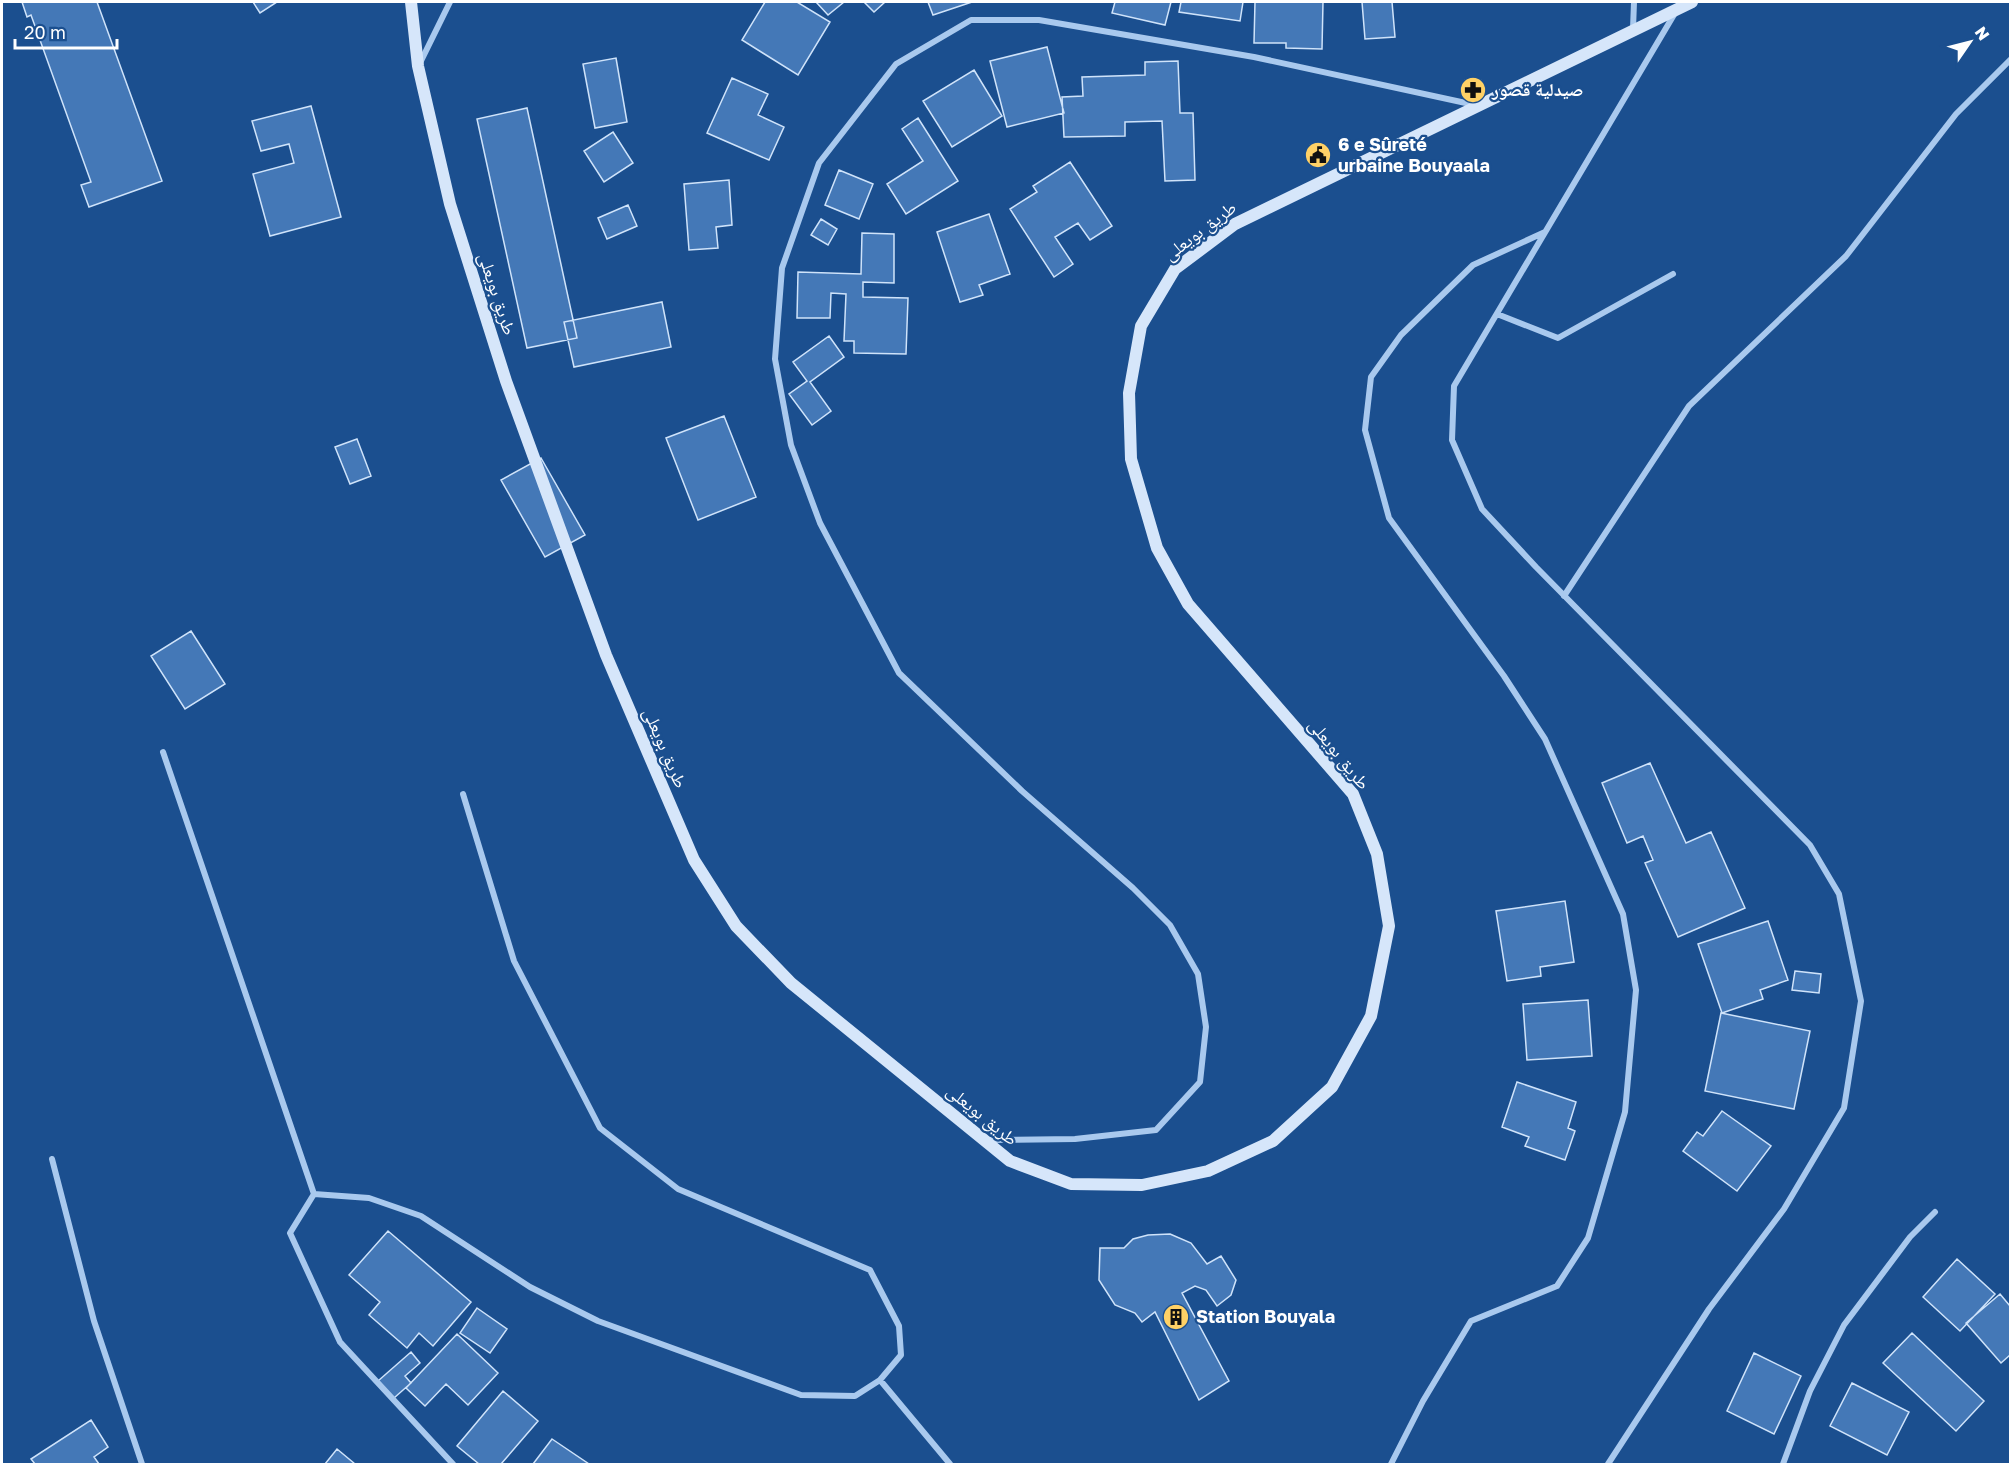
<svg xmlns="http://www.w3.org/2000/svg" width="2012" height="1466" font-family="'Golos Text','Noto Naskh Arabic',sans-serif">
  <style>
    .building { fill: #4478b7; stroke: #cfe3fa; stroke-width: 1.5 }
    .lines { fill: none; stroke-linecap: round; stroke-linejoin: round }
    .street { stroke: #a9c9ee; stroke-width: 6 }
    .secondary { stroke: #d6e6fa; stroke-width: 12 }
    .labels { text-anchor: middle; stroke-width: 4.5; stroke-linejoin: round; paint-order: stroke }
    .poi-label { font-size: 18px; font-weight: bold; fill: #fff; stroke: #1b4f8f; text-anchor: start }
    .street-label { font-size: 18px; fill: #fff; stroke: #1b4f8f }
  </style>
  <rect width="100%" height="100%" fill="#1b4f8f"/>
  <path class="building" d="M22 2H97L162 181 89 207 81 185 91 182 31 15 27 17Z
    M253 2H277L260 13Z
    M765 2H797L830 22 798 75 742 40Z
    M816 2H844L828 15Z
    M864 2H885L874 12Z
    M928 2H972L933 15Z
    M1115 2H1171L1165 25 1112 13Z
    M1181 2H1243L1240 21 1179 12Z
    M1255 2H1323L1322 49 1286 48V43H1254Z
    M1362 2H1392L1395 37 1365 39Z
    M1047 47 1064 113 1007 127 990 61Z
    M616 58 627 122 595 128 583 64Z
    M1178 61 1180 113H1193L1195 180 1165 181 1162 121 1125 122V136L1064 137 1062 97 1083 96 1082 77 1145 75V62Z
    M974 70 1002 116 952 147 923 101Z
    M732 78 768 94 758 115 784 127 769 160 707 133Z
    M311 106 341 217 270 236 253 174 294 163 289 144 261 151 252 121Z
    M527 108 577 338 527 348 477 119Z
    M918 118 958 181 906 214 887 184 923 161 902 129Z
    M613 132 633 163 604 182 584 151Z
    M1070 162 1112 226 1090 240 1078 223 1055 237 1073 264 1054 277 1010 209 1037 192 1033 186Z
    M839 170 873 184 859 219 825 205Z
    M729 180 732 225 716 227 718 248 689 250 684 184Z
    M628 205 637 226 607 239 598 218Z
    M989 214 1010 274 979 285 983 295 960 302 937 232Z
    M821 219 837 229 828 245 811 235Z
    M862 233 894 234V283L863 282V297L908 298 906 354 854 353V341H844L846 294 831 293 830 318H797L798 272 861 274Z
    M662 302 671 347 574 367 564 322Z
    M829 336 844 357 810 382 831 411 812 425 789 394 807 381 793 362Z
    M724 416 756 497 698 520 666 438Z
    M357 439 371 476 350 484 335 447Z
    M541 458 585 535 545 557 501 480Z
    M191 631 225 684 185 709 151 656Z
    M1650 763 1686 843 1711 832 1745 908 1678 937 1645 863 1653 860 1643 836 1627 843 1602 783Z
    M1565 901 1574 962 1540 967 1541 976 1507 981 1496 911Z
    M1768 921 1788 980 1760 990 1763 999 1722 1013 1698 944Z
    M1795 971 1821 974 1819 993 1792 990Z
    M1588 1000 1592 1056 1527 1060 1523 1004Z
    M1721 1013 1810 1031 1794 1109 1705 1091Z
    M1517 1082 1576 1102 1568 1128 1575 1131 1565 1160 1525 1146 1529 1137 1502 1127Z
    M1722 1111 1771 1146 1737 1191 1683 1151 1697 1132 1703 1136Z
    M388 1231 471 1302 433 1346 419 1333 407 1348 369 1315 380 1302 349 1275Z
    M1170 1234 1191 1243 1207 1264 1221 1256 1236 1280 1231 1295 1217 1306 1206 1290 1195 1286 1182 1293 1229 1381 1199 1400 1155 1312 1142 1322 1135 1313 1115 1305 1099 1280 1100 1248H1124L1133 1239 1148 1235Z
    M1957 1259 1995 1294 1960 1331 1923 1297Z
    M2000 1294 2010 1306V1355L2001 1363 1966 1323Z
    M477 1308 507 1329 490 1353 460 1333Z
    M1912 1333 1984 1401 1956 1431 1883 1363Z
    M457 1334 498 1373 468 1405 446 1384 425 1406 406 1388Z
    M411 1352 420 1363 405 1376 411 1383 394 1398 378 1381Z
    M1754 1353 1801 1376 1774 1434 1727 1411Z
    M1852 1383 1909 1412 1887 1455 1830 1426Z
    M503 1391 538 1421 501 1464H479L457 1446Z
    M91 1420 108 1447 94 1457 99 1464H35L31 1459Z
    M552 1439 589 1464H533Z
    M337 1449 355 1464H325Z"/>
  <g class="lines">
    <path class="street" d="M1633 29 1634 2
      M420 63 450 2
      M1497 314 1558 338 1673 274
      M1564 596 1689 406 1846 256 1956 114 2010 60
      M163 752 314 1194
      M986 1140 1075 1139 1156 1130 1200 1082 1206 1027 1198 974 1170 925 1133 888 1022 791 899 673 820 523 791 445 775 359 782 268 819 163 896 64 971 20H1039L1254 57 1475 105
      M52 1159 94 1321 142 1464
      M880 1380 950 1464
      M453 1464 340 1342 290 1233 314 1194 369 1198 421 1216 530 1287 598 1321 801 1395 855 1396 880 1380 901 1355 899 1326 870 1270 678 1189 600 1128 514 961 463 794
      M1391 1464 1423 1401 1471 1321 1557 1286 1588 1238 1625 1112 1636 990 1623 914 1545 739 1504 676 1389 518 1365 430 1371 377 1401 335 1473 265 1545 232
      M1608 1464 1709 1309 1784 1209 1844 1108 1861 1001 1839 894 1810 845 1536 567 1482 509 1452 440 1454 386 1675 13
      M1783 1464 1810 1391 1844 1325 1910 1237 1935 1212"/>
    <path class="secondary" d="M411 2 418 66 450 204 506 381 606 655 694 860 736 926 791 983 1010 1161 1071 1184 1142 1185 1208 1171 1273 1141 1332 1087 1371 1016 1389 926 1377 854 1353 794 1188 604 1157 548 1131 459 1129 393 1141 326 1175 269 1235 224 1692 2"/>
  </g>
  <defs>
    <g id="pharmacy-disc" transform="scale(1.35)"><circle r="9.5" fill="#ffd166" stroke="#1b4f8f"/><path d="M-2-6h4v4h4v4h-4v4h-4v-4h-4v-4h4Z" fill="#111"/></g>
    <g id="civic-disc" transform="scale(1.35)"><circle r="9.5" fill="#ffd166" stroke="#1b4f8f"/><path d="M-.6-6.5H3V-4.5H.6V-3L4-1V1h2V6H-6V1h2V-1L-.6-3ZM-1.2 2.5V6h2.4V2.5Z" fill="#111"/></g>
    <g id="building-disc" transform="scale(1.35)"><circle r="9.5" fill="#ffd166" stroke="#1b4f8f"/><path d="M-4-6H4V6H1V3H-1V6H-4ZM-2.5-4.3h1.7v1.8h-1.7ZM.8-4.3h1.7v1.8H.8ZM-2.5-1h1.7V.8h-1.7ZM.8-1h1.7V.8H.8Z" fill="#111"/></g>
  </defs>
  <g fill-rule="evenodd">
    <use href="#pharmacy-disc" x="1473" y="90"/>
    <use href="#civic-disc" x="1318" y="155"/>
    <use href="#building-disc" x="1176" y="1317"/>
  </g>
  <g class="labels">
    <g class="poi-label">
      <text x="1492" y="96">صيدلية قصور</text>
      <text x="1338" y="151">6 e Sûreté<tspan x="1338" dy="21">urbaine Bouyaala</tspan></text>
      <text x="1196" y="1323">Station Bouyala</text>
    </g>
    <g class="street-label">
      <text transform="translate(1200 231) rotate(-37)" y="6">طريق بويعلى</text>
      <text transform="translate(497 294) rotate(72)" y="6">طريق بويعلى</text>
      <text transform="translate(665 748) rotate(67)" y="6">طريق بويعلى</text>
      <text transform="translate(1339 754) rotate(51)" y="6">طريق بويعلى</text>
      <text transform="translate(982 1115) rotate(39)" y="6">طريق بويعلى</text>
    </g>
  </g>
  <rect width="2012" height="1466" fill="none" stroke="#ffffff" stroke-width="6"/>
  <g transform="translate(1970 42) rotate(55)" stroke="#1b4f8f" stroke-width="4.5" paint-order="stroke">
  <path d="M0-4.5L10 22L0 15L-10 22Z" fill="#ffffff"/>
  <text y="-9" font-size="16" font-weight="bold" text-anchor="middle" fill="#ffffff">N</text>
  </g>
  <path d="M15 39v9h102v-9" fill="none" stroke="#ffffff" stroke-width="3"/>
  <text x="24" y="39" font-size="18" fill="#ffffff" stroke="#1b4f8f" stroke-width="4.5" paint-order="stroke">20 m</text>
</svg>
